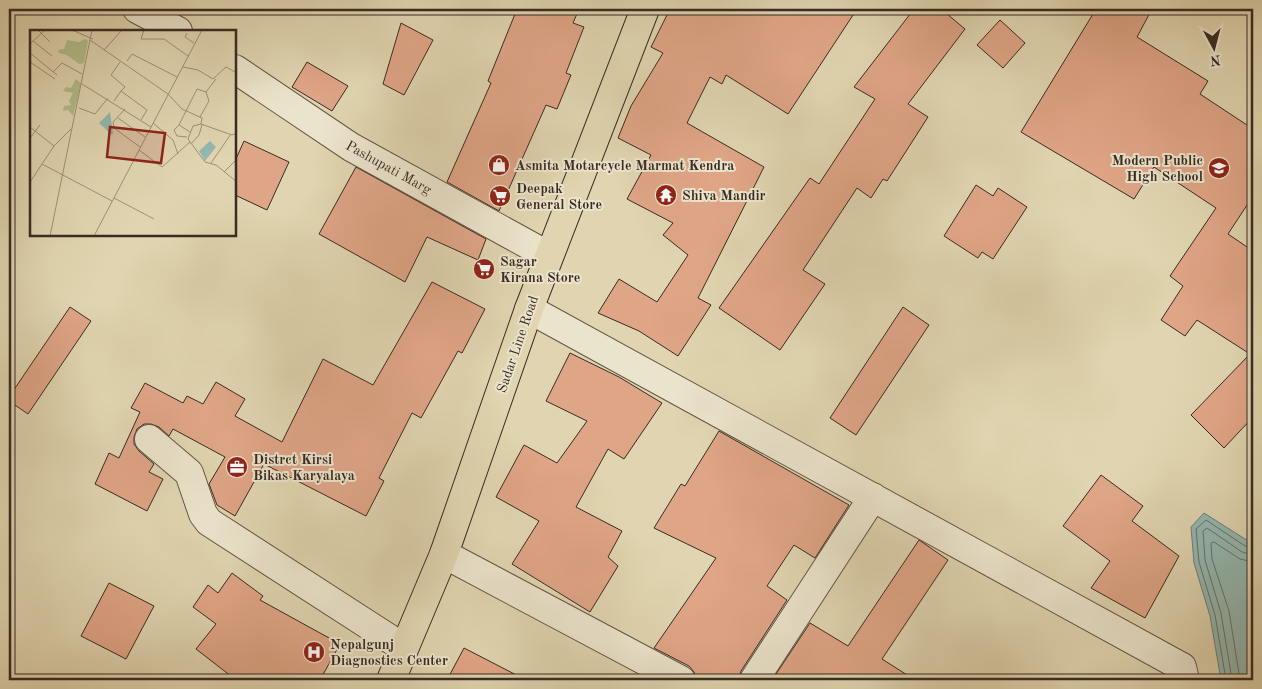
<svg xmlns="http://www.w3.org/2000/svg" width="1262" height="689" font-family="'Old Standard TT',serif">
  <style>
    .water { fill: #94b8b1; stroke: #708078 }
    .lines { fill: none; stroke-linecap: round; stroke-linejoin: round }
    .shore { stroke: #66726a; stroke-width: 1 }
    .building { fill: #dfa587; stroke: #392b23 }
    .minor-casing { stroke: #635646; stroke-width: 30 }
    .major-casing { stroke: #392b23; stroke-width: 30 }
    .minor { stroke: #ebe4cc; stroke-width: 28 }
    .major { stroke: #e0d5b0; stroke-width: 28 }
    .labels { text-anchor: middle; stroke-width: 4; stroke-linejoin: round; paint-order: stroke }
    .poi-label { font-size: 14px; font-weight: bold; fill: #392b23; stroke: #ebe4cc; text-anchor: start }
    .street-label { font-size: 14px; fill: #392b23; stroke: #ebe4cc }
    .inset-road { fill: none; stroke: #9d9178; stroke-width: 1 }
    .view { fill: #8f2418; fill-opacity: 0.15; stroke: #8f2418; stroke-width: 2.5 }
    .inset-edge { fill: none; stroke: #392b23; stroke-width: 2.5 }
  </style>
  <rect width="100%" height="100%" fill="#e0d5b0"/>
  <filter id="stains"><feTurbulence type="fractalNoise" baseFrequency=".004" numOctaves="4"/><feColorMatrix values="0 0 0 0 .2 0 0 0 0 .09 0 0 0 0 .02 0 0 0 .5 -.17"/></filter>
  <radialGradient id="worn" r=".72"><stop offset=".6" stop-color="#630" stop-opacity="0"/><stop offset="1" stop-color="#630" stop-opacity=".3"/></radialGradient>
  <path class="water" d="M1204 513 1253 544V680H1221L1210 616 1194 563 1191 527Z"/>
  <g class="lines">
    <path class="shore" d="M1226 680 1215 615 1199 562 1196 529 1206 520 1245 546 1253 548
      M1232 680 1221 613 1205 560 1203 531 1207 528 1242 552 1253 555
      M1240 680 1229 611 1212 559 1211 543 1214 542 1240 559 1253 562"/>
  </g>
  <path class="building" d="M517 9H579L573 23 584 27 566 73 571 75 557 109 546 105 499 211 447 182 491 83 488 81Z
    M670 9H857L788 114 726 75 722 84 710 77 687 123 764 167 698 298 711 305 678 356 639 331 598 313 619 279 657 302 688 255 663 235 673 223 627 199 651 155 618 138 631 106 663 53 651 47Z
    M914 9H941L965 29 908 104 928 117 887 181 883 179 871 198 857 188 803 270 825 284 780 350 719 308 810 178 819 184 875 99 854 87Z
    M1096 9H1152L1137 37 1208 81 1200 94 1253 129V196L1228 234 1253 251V417L1224 448 1191 415 1250 354 1197 320 1185 336 1161 320 1183 286 1170 276 1216 208 1154 167 1134 199 1021 132Z
    M1000 20 1025 43 1003 68 977 45Z
    M401 23 433 40 404 95 383 84Z
    M307 62 348 86 332 111 292 87Z
    M244 141 289 162 267 210 235 195V161Z
    M356 167 486 239 478 260 427 237 405 282 319 234Z
    M976 185 993 196 998 188 1027 207 993 259 982 252 978 258 944 236Z
    M432 282 485 309 462 353 458 351 421 418 412 413 379 478 384 481 366 516 264 464 235 516 217 505 209 484 225 457 173 429 169 436 159 427 151 424H144L137 429 134 437V444L139 451 154 464 149 472 163 479 147 511 95 484 109 453 119 458 140 412 131 408 145 383 183 403 187 396 203 404 216 382 245 399 235 416 282 442 323 359 373 385Z
    M70 307 91 321 28 414 9 401V397Z
    M903 307 929 325 856 435 830 418Z
    M570 353 619 377 662 403 624 459 608 449 576 507 622 531 608 557 618 566 590 612 512 564 539 521 496 497 524 445 557 463 587 421 546 401Z
    M719 431 849 505 815 558 794 545 767 586 787 600 741 671 739 680H696L694 672 689 666 654 648 716 558 654 528 681 484 685 486Z
    M1101 475 1143 506 1132 521 1179 556 1145 618 1091 588 1110 561 1063 526Z
    M919 540 948 560 882 659 915 680H772L810 623 848 646Z
    M232 573 263 596 260 600 340 644 320 680H236L196 649 216 624 193 607 208 585 218 593Z
    M109 583 154 606 126 659 81 636Z
    M464 648 526 680H447Z"/>
  <g class="lines">
    <g class="minor-casing">
      <path id="minor" d="M137 9 178 31
        M235 69 351 147 549 256
        M529 309 1182 667 1185 680
        M149 439 189 473 203 514 209 522 404 648
        M444 554 681 680
        M754 680 873 497"/>
    </g>
    <g class="major-casing">
      <path id="major" d="M391 680 444 554 529 309 645 9"/>
    </g>
    <use href="#minor" class="minor"/>
    <use href="#major" class="major"/>
  </g>
  <defs>
    <g id="shop-disc" transform="scale(1.125)"><circle r="9.5" fill="#8f2418" stroke="#ebe4cc"/><path d="M-5-2.5h2.3a2.7 3.5 0 0 1 5.4 0H5L5.5 6h-11ZM-1.5-2.5h3a1.5 2.3 0 0 0-3 0Z" fill="#fff"/></g>
    <g id="school-disc" transform="scale(1.125)"><circle r="9.5" fill="#8f2418" stroke="#ebe4cc"/><path d="M0-5L7-2L0 1L-7-2ZM-4 1L0 2.5L4 1V4Q0 6-4 4Z" fill="#fff"/></g>
    <g id="temple-disc" transform="scale(1.125)"><circle r="9.5" fill="#8f2418" stroke="#ebe4cc"/><path d="M0-6L5-2H3V0L6.5 2.5H4V6H1.5V3h-3V6H-4V2.5H-6.5L-3 0V-2H-5Z" fill="#fff"/></g>
    <g id="supermarket-disc" transform="scale(1.125)"><circle r="9.5" fill="#8f2418" stroke="#ebe4cc"/><path d="M-6-5.5h2.5l.6 2H6L4.5 2H-2.5L-4.4-4H-6ZM-1.5 3.2a1.3 1.3 0 1 0 .1 0ZM3 3.2a1.3 1.3 0 1 0 .1 0Z" fill="#fff"/></g>
    <g id="office-disc" transform="scale(1.125)"><circle r="9.5" fill="#8f2418" stroke="#ebe4cc"/><path d="M-6-3h4V-5.5h4V-3h4V5H-6ZM-1-4.5V-3h2v-1.5ZM-6 0V1H6V0Z" fill="#fff"/></g>
    <g id="hospital-disc" transform="scale(1.125)"><circle r="9.5" fill="#8f2418" stroke="#ebe4cc"/><path d="M-5-5h3v3.5h4V-5h3V5h-3V1.5h-4V5h-3Z" fill="#fff"/></g>
  </defs>
  <g fill-rule="evenodd">
    <use href="#shop-disc" x="499" y="165"/>
    <use href="#school-disc" x="1219" y="168"/>
    <use href="#temple-disc" x="666" y="195"/>
    <use href="#supermarket-disc" x="500" y="196"/>
    <use href="#supermarket-disc" x="484" y="269"/>
    <use href="#office-disc" x="237" y="467"/>
    <use href="#hospital-disc" x="314" y="652"/>
  </g>
  <g class="labels">
    <g class="poi-label">
      <text x="1203" y="165" text-anchor="end">Modern Public<tspan x="1203" dy="16">High School</tspan></text>
      <text x="515" y="170">Asmita Motarcycle Marmat Kendra</text>
      <text x="516" y="193">Deepak<tspan x="516" dy="16">General Store</tspan></text>
      <text x="682" y="200">Shiva Mandir</text>
      <text x="500" y="266">Sagar<tspan x="500" dy="16">Kirana Store</tspan></text>
      <text x="253" y="464">Distrct Kirsi<tspan x="253" dy="16">Bikas Karyalaya</tspan></text>
      <text x="330" y="649">Nepalgunj<tspan x="330" dy="16">Diagnostics Center</tspan></text>
    </g>
    <g class="street-label">
      <text transform="translate(389 167) rotate(29)" y="5">Pashupati Marg</text>
      <text transform="translate(517 344) rotate(-71)" y="5">Sadar Line Road</text>
    </g>
  </g>
  <g transform="translate(30 30)">
    <rect width="206" height="206" fill="#e0d5b0"/>
    <path d="M55 9 58 11 54 33 49 34 37 25 29 23 28 20 34 19 37 10 49 12ZM46 49 51 53 43 86 38 80 33 81 34 76 41 75 39 71 43 63 33 61 36 57 41 58Z" fill="#b2bd8c"/>
    <path d="M80 82 83 103 82 105 69 93ZM180 111 186 117 175 131 169 121Z" fill="#94b8b1"/>
    <path class="inset-road" d="M8 0 20 12M42 0 63 9M114 0 111 9H134L158 26M157 3 155 7 164 13M60 10 138 64 152 79 172 88 171 94 202 105 207 103M3 11 22 26M0 14 15 0M74 20 92 0M0 23 27 45M97 31 102 24 147 47M0 32 25 49M90 32 81 45 95 57 91 61M153 37 168 40 183 49 196 37 207 43M23 42 32 33 52 44M52 54 121 97M84 71 91 61 117 80 111 90M49 78 65 84 78 68M95 79 83 92 84 98 110 117M170 87 179 71 176 62 186 49M88 88 115 107M123 93 143 110 148 124M171 94 163 96 158 109 175 132 186 135 207 152M149 95 167 59 176 62M0 97 24 116M157 107 147 106 144 100 149 95 160 102M0 108 10 95M161 114 169 105 172 95M109 120 132 137 160 112M181 133 201 104M12 134 82 171M194 142 207 129M0 152 24 116 41 99M84 168 124 189M20 206 62 0M64 206 172 0"/>
    <path class="view" d="M80 97 135 103 131 133 77 127Z"/>
    <rect width="206" height="206" class="inset-edge"/>
  </g>
  <rect width="1262" height="689" fill="none" stroke="#e0d5b0" stroke-width="30"/>
  <rect x="10" y="10" width="1242" height="669" fill="none" stroke="#392b23" stroke-width="2.5"/>
  <rect x="15" y="15" width="1232" height="659" fill="none" stroke="#392b23"/>
  <g transform="translate(1214 48) rotate(173)" stroke="#ebe4cc" stroke-width="4" paint-order="stroke">
  <path d="M0-4L9 19L0 12L-9 19Z" fill="#392b23"/>
  <text y="-8" font-size="14" font-weight="bold" text-anchor="middle" fill="#392b23">N</text>
  </g>
  <rect width="100%" height="100%" filter="url(#stains)"/>
  <rect width="100%" height="100%" fill="url(#worn)"/>
</svg>
